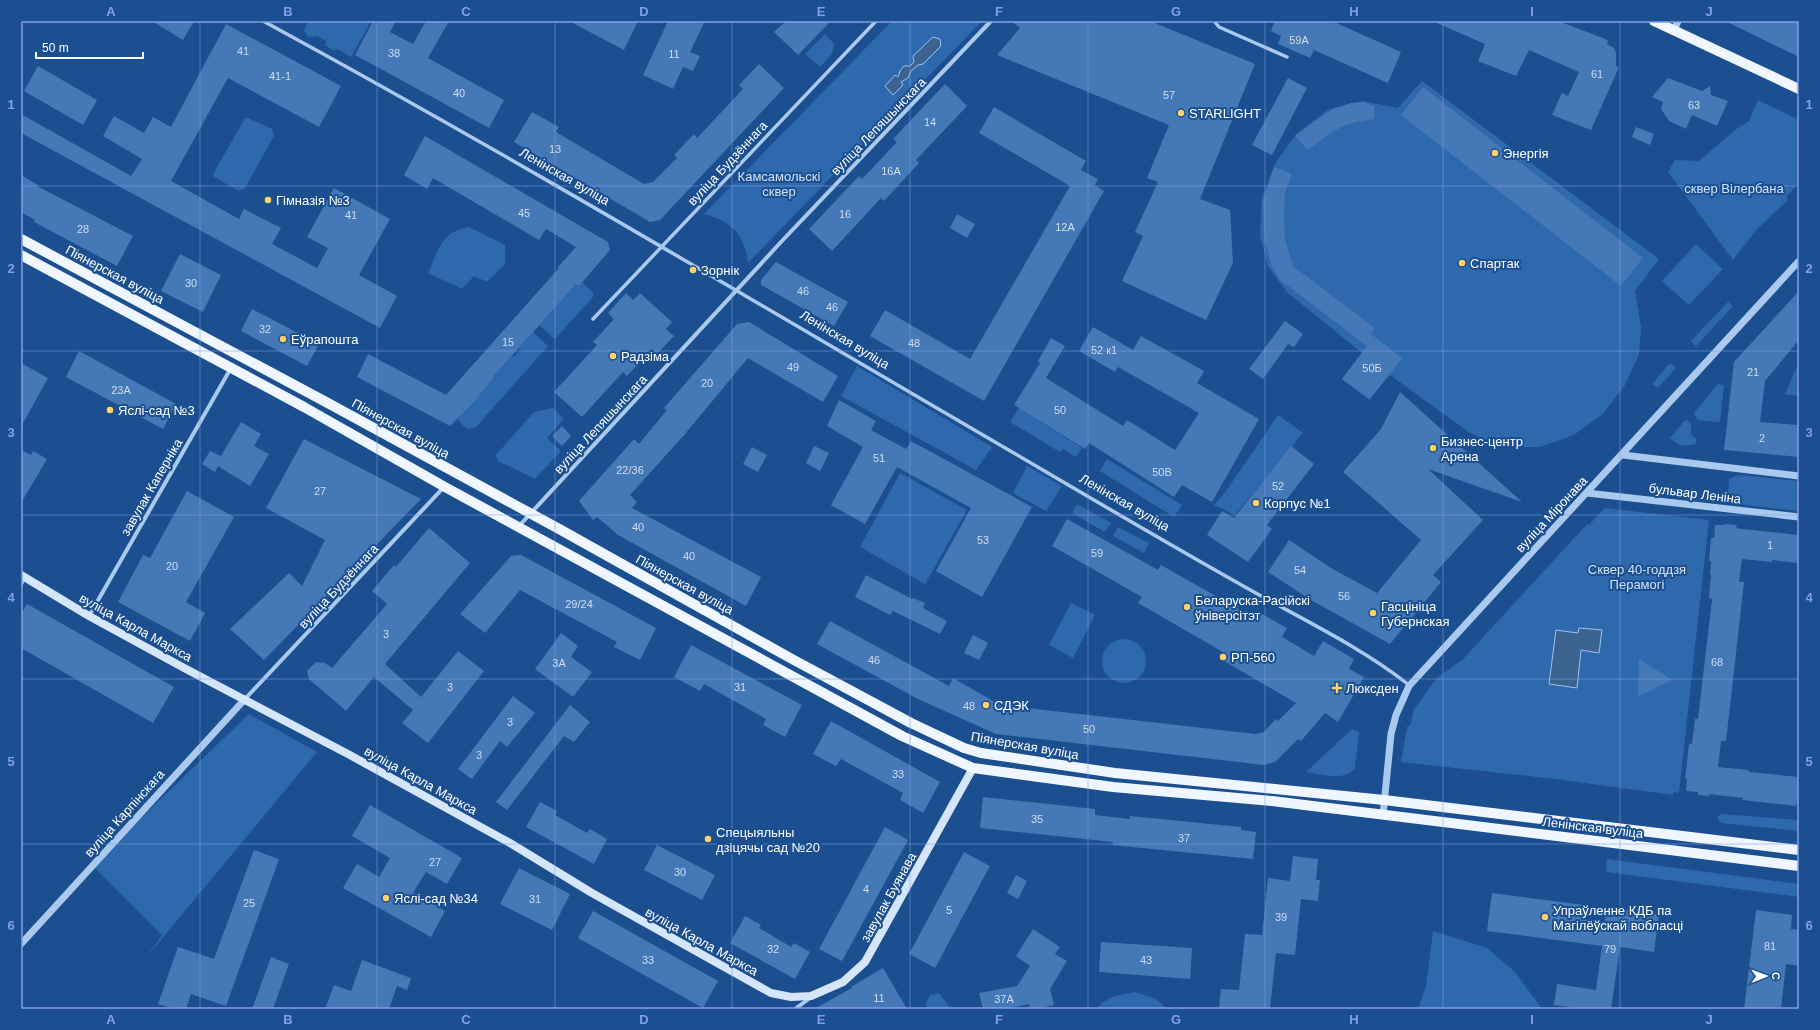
<svg xmlns="http://www.w3.org/2000/svg" width="1820" height="1030" font-family="Arial,sans-serif">
  <style>
    .green { fill: #2e69ad; fill-rule: evenodd }
    .water { fill: #3c6290; stroke: #9cc4f0 }
    .building { fill: #4478b7 }
    .lines { fill: none; stroke-linecap: round; stroke-linejoin: round }
    .pedestrian { stroke: #a9c9ee; stroke-width: 3.5 }
    .minor { stroke: #a9c9ee; stroke-width: 4 }
    .tertiary { stroke: #a9c9ee; stroke-width: 7 }
    .secondary { stroke: #d6e6fa; stroke-width: 8 }
    .primary { stroke: #f0f6ff; stroke-width: 10 }
    .grid { fill: none; stroke: #839eea; stroke-width: 1; stroke-opacity: 0.55 }
    .poi-dot { fill: #ffd166; stroke: #1b4f8f; stroke-width: 1.5 }
    .labels { text-anchor: middle; stroke-width: 4; stroke-linejoin: round; paint-order: stroke }
    .number-label { font-size: 11px; fill: #d0dded }
    .poi-label { font-size: 13px; fill: #fff; stroke: #1b4f8f; text-anchor: start }
    .street-label { font-size: 13px; fill: #fff; stroke: #1b4f8f }
    .park-label { font-size: 13px; fill: #cfe3fa; stroke: #1b4f8f }
    .neatline { fill: none; stroke: #839eea; stroke-width: 1.5 }
    .grid-label { font-size: 13px; text-anchor: middle; font-weight: bold; fill: #839eea }
  </style>
  <rect width="100%" height="100%" fill="#1b4f8f"/>
  <path class="green" d="M308 21H371L351 57 338 49 333 50 325 45 326 41 317 36 308 37 304 30Z
    M892 21H982L748 263C745 234 731 221 704 214ZM914 62 918 65 911 71 908 78 900 83 903 85 885 86 895 76 897 78 904 66H910Z
    M825 34 834 44 832 54 820 67 805 54Z
    M1422 81 1659 259 1635 291 1641 327 1639 354 1625 385 1603 414 1574 435 1540 447H1504L1470 433 1390 375 1369 400 1342 379 1362 353 1287 292 1268 266 1260 236 1262 197 1276 162 1296 134 1328 110 1363 101 1398 108Z
    M1758 100 1799 120V183L1786 197 1788 200 1757 229 1733 260 1668 172 1675 160 1699 161 1735 130 1749 121Z
    M245 118H248L272 129 274 136 245 188 239 191 214 177 213 174Z
    M469 227 505 245V264L487 282 474 276 462 289 428 273C439 249 441 232 469 227Z
    M1696 244 1723 269 1689 305 1662 281Z
    M582 282 593 292V297L555 339 539 325 576 284Z
    M1728 302 1733 306 1696 346 1691 341Z
    M533 332 548 346 476 427 467 429 458 420 459 417 476 395 494 379 493 377 512 356 513 357 520 350 519 348Z
    M1799 362V396L1785 394Z
    M1670 363 1676 368 1658 388 1652 384Z
    M857 366 992 447 976 470 841 396Z
    M1718 384 1724 385 1720 422 1698 420 1694 413Z
    M553 408 564 419 547 438 561 451 535 479 498 461 496 455 534 412Z
    M1019 408 1082 448 1076 457 1063 449 1060 452 1010 422Z
    M1278 415 1303 433 1235 515 1214 505 1226 491Z
    M1686 419 1691 424V435L1697 439 1696 444 1681 446 1670 438Z
    M1107 459 1182 505 1174 517 1100 471Z
    M1027 466 1062 486 1046 511 1013 493Z
    M900 473 967 510 925 584 860 547Z
    M1739 475 1799 481V511L1736 504 1728 496 1729 479Z
    M1077 504 1111 523 1105 532 1072 513Z
    M1605 508 1709 520 1679 793 1673 792V795L1555 779 1401 762 1407 727 1411 724 1413 711 1436 679 1463 659 1587 524 1589 525ZM1579 628 1577 688 1556 631 1578 633Z
    M1118 527 1149 543 1144 553 1113 536Z
    M1071 603 1095 615 1073 658 1049 645Z
    M1102 661a22 22 0 1 1 44 0a22 22 0 1 1-44 0Z
    M249 714 317 752 145 959 162 935 92 865Z
    M1352 729 1359 732 1355 768C1345 782 1320 774 1306 772Z
    M1721 814 1799 820V831L1721 823 1717 817Z
    M1607 859 1799 884V897L1606 872Z
    M1433 931 1487 948 1515 972 1542 1009H1418L1426 986Z
    M1135 992 1156 999 1167 1009H1097C1105 996 1121 995 1135 992Z
    M939 993 951 1009H927L926 1003 930 995Z"/>
  <path class="water" d="M933 37 940 39 941 46 923 64 918 65 911 71 908 78 901 82 903 85 893 95 885 86 895 75 898 77 900 71 904 66H910L914 62 913 56Z
    M1579 628 1602 630 1599 653 1581 650 1577 688 1549 684 1556 630 1578 633Z"/>
  <path class="building" d="M152 21H194L183 40Z
    M373 21H396L390 32 413 44 426 21H449L428 58 504 100 489 128 355 55Z
    M569 21H638L624 50Z
    M668 21H705L690 52 700 56 693 71 683 67 673 89 643 75Z
    M786 21H831L798 55 774 32Z
    M1011 21H1150L1255 64 1200 199 1230 210 1233 263 1206 320 1122 281 1143 236 1135 232 1158 182 1147 178 1169 125 997 55 1020 28Z
    M1275 21H1332L1401 52 1388 83 1314 50 1310 58 1278 44 1281 36 1271 31Z
    M1432 21H1558L1608 40 1607 44 1614 48 1616 53V66L1619 67 1591 130 1552 115 1562 93 1568 96 1579 72 1529 50 1516 76 1478 61 1485 44Z
    M1725 21H1794L1799 24V57Z
    M226 24 341 86 319 127 228 78 171 181 239 219 244 209 281 228 272 244 317 268 328 248 307 237 334 188 390 219 359 275 397 296 380 328 21 133V114L131 176 142 159 103 136 114 116 144 133 153 117 171 127Z
    M759 64 784 88 660 220 650 222 514 142 532 112 559 127 556 132 644 184 653 182 677 158 674 155 694 134 697 138 743 89 739 85Z
    M38 66 97 100 83 125 24 91Z
    M1288 78 1307 88 1272 155 1252 145Z
    M1668 78 1702 91 1710 86 1711 95 1728 101 1717 126 1692 115 1686 129 1669 121 1661 109 1663 102 1652 97Z
    M945 84 967 106 916 160 919 163 884 201 881 198 832 251 809 229 859 176 862 179 897 142 893 139Z
    M1423 87 1643 258 1621 286 1401 115Z
    M1363 102 1374 106V119L1356 122 1341 127 1329 134 1308 150 1295 136 1332 109 1351 103Z
    M994 107 1086 161 1081 170 1098 179 1095 185 1104 191 984 401 870 336 885 310 970 359 1070 186 979 133Z
    M1636 127 1654 134 1650 145 1632 137Z
    M425 136 608 242 610 250 579 286 576 284 493 377 494 378 478 396 479 397 450 426 357 377 368 354 446 395 559 268 558 267 576 247 546 229 539 240 433 178 427 189 404 175Z
    M1274 167 1292 174 1285 193 1284 214 1285 239 1293 266 1375 328 1371 334 1402 358 1370 399 1342 379 1367 346 1280 280 1272 267 1264 235 1263 201Z
    M21 175 38 185 37 186 133 236 117 266 34 222 35 220 21 212Z
    M957 214 975 224 967 238 950 228Z
    M180 254 221 275 203 312 161 291Z
    M776 262 848 302 834 326 761 285V280Z
    M1799 291V340L1765 381 1760 422 1799 425V457L1724 450 1734 362Z
    M626 293 633 300 640 293 672 322 666 329 674 336 657 354 652 349 627 376 623 372 582 417 554 392 597 345 593 342 614 319 608 313Z
    M252 309 319 344 307 366 241 331Z
    M1285 321 1303 334 1294 347 1288 344 1263 379 1249 369Z
    M749 322 838 376 823 402 748 358 685 434 630 495 637 502 632 508 761 577 746 606 618 535 597 517 593 520 579 501 634 439 639 444 667 410 664 408 737 324Z
    M1093 327 1133 350 1141 336 1204 371 1197 383 1259 419 1212 502 1182 485 1174 497 1089 443 1085 449 1014 405 1040 363 1038 361 1051 338 1065 346 1046 378 1123 426 1127 420 1175 450 1199 413 1118 367 1115 372 1079 351Z
    M79 351 176 404 163 429 66 377Z
    M21 363 48 378 21 427Z
    M1400 392 1522 502 1428 469 1483 520 1433 575 1441 582 1390 644 1311 600 1268 572 1289 540 1331 568 1377 593 1421 540 1343 472 1381 429Z
    M839 400 876 421 871 430 906 449 911 441 1032 507 982 597 936 571 971 508 897 467 865 524 831 505 863 447 827 426Z
    M241 422 261 434 254 446 269 454 250 486 218 466 215 472 202 464 210 451 221 456Z
    M562 426 571 436 562 446 552 436Z
    M304 439 421 499 264 660 230 629 289 573 302 586 325 540 266 508Z
    M814 446 829 453 820 471 806 463Z
    M1291 446 1314 464 1267 525 1272 529 1248 562 1207 535 1222 511 1234 518Z
    M752 447 767 455 758 472 743 464Z
    M21 450 31 455 33 451 47 459 21 503Z
    M187 491 234 517 186 602 205 613 190 641 118 602 143 555 150 558Z
    M1067 519 1158 570 1161 565 1258 620 1262 614 1287 628 1282 637 1314 656 1323 641 1354 659 1349 669 1364 677 1338 722 1325 713 1301 741 1298 739 1275 762 1264 765 996 734 918 699 817 644 830 621 949 686 953 678 1000 705 1256 734 1264 732 1276 719 1278 721 1296 703 1219 658 1223 652 1138 603 1142 597 1052 546Z
    M1724 524 1737 525 1736 528 1742 529 1799 535V563L1772 560V562L1742 559 1739 582H1744L1731 698 1726 741H1721L1718 767 1749 770V772L1799 777V804H1796V806L1742 800 1743 798 1709 794V796L1698 795V792L1686 791 1687 779H1685L1689 744H1692L1695 719H1698L1712 599 1709 598 1711 574H1710L1711 561H1709L1711 538H1714L1715 525H1724Z
    M429 528 470 563 385 664 421 697 458 651 484 671 428 743 402 723 413 710 374 677 346 711 309 679 307 671 316 662 325 663 332 668 387 604 372 591 394 565 396 567Z
    M521 555 656 628 640 660 614 647 617 642 520 590 485 633 460 614 511 556Z
    M866 575 912 599 913 598 925 603 923 608 947 621 940 634 893 611 890 615 855 597Z
    M27 604 174 687 153 723 21 648V614Z
    M561 633 578 646 571 657 592 672 573 697 535 669Z
    M973 635 988 643 979 660 964 653Z
    M691 645 802 705 785 737 763 725 766 719 704 684 700 691 674 677Z
    M1639 659 1672 680 1638 697Z
    M513 696 535 713 507 747 500 741 472 779 458 769Z
    M570 705 590 722 574 742 564 736 507 810 496 802Z
    M831 721 940 782 923 813 900 800 903 793 841 759 836 766 813 754Z
    M983 797 1095 809V815L1130 819V816L1241 827V830L1256 832 1253 859 1112 845 1113 842 980 828Z
    M540 802 557 811 555 815 587 833 590 829 607 839 594 864 526 827Z
    M370 805 462 858 447 884 426 872 413 893 445 911 431 937 343 888 357 864 379 877 390 858 352 836Z
    M885 827 908 840 842 961 819 949Z
    M657 845 715 875 702 900 644 870Z
    M254 850 279 859 226 1006 191 994 186 1009H175L158 1004 178 947 214 959Z
    M964 852 990 866 935 968 909 954Z
    M1293 856 1318 859 1316 880H1320L1318 901 1301 899 1295 955 1276 953 1270 1009H1219L1221 989 1239 990 1245 934 1262 935 1268 878 1290 881Z
    M519 868 570 894 552 930 500 904Z
    M1016 875 1027 881 1018 899 1007 893Z
    M1492 893 1584 905 1582 919 1605 922 1607 907 1659 914 1654 952 1620 947 1611 1009H1582L1554 1005 1557 984 1596 990 1602 946 1487 931Z
    M1756 910 1792 915 1791 929 1799 930V966L1786 964 1781 1009H1744Z
    M593 911 718 981 703 1008 578 938Z
    M745 916 761 925 759 928 791 947 794 943 810 952 795 979 730 943Z
    M1033 929 1060 947 1055 954 1067 961 1050 989 1054 1005 1037 1009H1030L1029 1004 1006 1009H983L979 993 1017 986 1030 966 1016 956Z
    M1101 942 1192 948 1190 979 1099 972Z
    M271 957 289 964 273 1009H252Z
    M362 960 411 978 407 990 397 986 389 1009H325L334 985 351 991Z
    M883 968 907 1009H814L852 988 851 987Z"/>
  <g class="lines">
    <path class="pedestrian" d="M263 21C519 160 768 310 1019 456 1092 499 1165 542 1238 583 1295 616 1357 644 1409 685
      M1214 21 1219 27 1287 57
      M593 319 876 21"/>
    <path class="minor" d="M519 526 781 242 991 21
      M21 584 25 577
      M89 616 231 368
      M245 699 444 487
      M795 1009 810 998"/>
    <path class="tertiary" d="M1674 30 1678 21
      M1623 455 1799 476
      M1587 493 1799 517
      M1383 815 1391 734 1396 715 1409 686 1799 261
      M21 944 245 699"/>
    <path class="secondary" d="M21 575 89 616 186 669 348 754 510 843 592 893 771 993 791 997 811 996 843 982 865 962 973 768"/>
    <path class="primary" d="M1654 21 1799 89
      M21 239 326 402 561 530 792 659 911 723 964 748 981 753 1115 773 1384 800 1799 850
      M21 255 304 407 445 487 902 736 973 768 1113 787 1272 801 1799 866"/>
  </g>
  <path class="grid" d="M200 21V1009M377 21V1009M555 21V1009M732 21V1009M910 21V1009M1088 21V1009M1265 21V1009M1443 21V1009M1620 21V1009M21 186H1799M21 351H1799M21 515H1799M21 679H1799M21 844H1799"/>
  <g class="poi-dot">
    <circle cx="1181" cy="113" r="4"/>
    <circle cx="1495" cy="153" r="4"/>
    <circle cx="268" cy="200" r="4"/>
    <circle cx="1462" cy="263" r="4"/>
    <circle cx="693" cy="270" r="4"/>
    <circle cx="283" cy="339" r="4"/>
    <circle cx="613" cy="356" r="4"/>
    <circle cx="110" cy="410" r="4"/>
    <circle cx="1433" cy="448" r="4"/>
    <circle cx="1256" cy="503" r="4"/>
    <circle cx="1187" cy="607" r="4"/>
    <circle cx="1373" cy="613" r="4"/>
    <circle cx="1223" cy="657" r="4"/>
    <path d="M1335 682h4v4h4v4h-4v4h-4v-4h-4v-4h4z"/>
    <circle cx="986" cy="705" r="4"/>
    <circle cx="708" cy="839" r="4"/>
    <circle cx="386" cy="898" r="4"/>
    <circle cx="1545" cy="917" r="4"/>
  </g>
  <g class="labels">
    <g class="number-label">
      <text x="1299" y="44">59А</text>
      <text x="243" y="55">41</text>
      <text x="394" y="57">38</text>
      <text x="674" y="58">11</text>
      <text x="1597" y="78">61</text>
      <text x="280" y="80">41-1</text>
      <text x="459" y="97">40</text>
      <text x="1169" y="99">57</text>
      <text x="1694" y="109">63</text>
      <text x="930" y="126">14</text>
      <text x="555" y="153">13</text>
      <text x="891" y="175">16А</text>
      <text x="524" y="217">45</text>
      <text x="845" y="218">16</text>
      <text x="351" y="219">41</text>
      <text x="1065" y="231">12А</text>
      <text x="83" y="233">28</text>
      <text x="191" y="287">30</text>
      <text x="803" y="295">46</text>
      <text x="832" y="311">46</text>
      <text x="265" y="333">32</text>
      <text x="508" y="346">15</text>
      <text x="914" y="347">48</text>
      <text x="1104" y="354">52 к1</text>
      <text x="793" y="371">49</text>
      <text x="1372" y="372">50Б</text>
      <text x="1753" y="376">21</text>
      <text x="707" y="387">20</text>
      <text x="121" y="394">23А</text>
      <text x="1060" y="414">50</text>
      <text x="1762" y="442">2</text>
      <text x="879" y="462">51</text>
      <text x="630" y="474">22/36</text>
      <text x="1162" y="476">50В</text>
      <text x="1278" y="490">52</text>
      <text x="320" y="495">27</text>
      <text x="638" y="531">40</text>
      <text x="983" y="544">53</text>
      <text x="1770" y="549">1</text>
      <text x="1097" y="557">59</text>
      <text x="689" y="560">40</text>
      <text x="172" y="570">20</text>
      <text x="1300" y="574">54</text>
      <text x="1344" y="600">56</text>
      <text x="579" y="608">29/24</text>
      <text x="386" y="638">3</text>
      <text x="874" y="664">46</text>
      <text x="1717" y="666">68</text>
      <text x="559" y="667">3А</text>
      <text x="450" y="691">3</text>
      <text x="740" y="691">31</text>
      <text x="969" y="710">48</text>
      <text x="510" y="726">3</text>
      <text x="1089" y="733">50</text>
      <text x="479" y="759">3</text>
      <text x="898" y="778">33</text>
      <text x="1037" y="823">35</text>
      <text x="1184" y="842">37</text>
      <text x="435" y="866">27</text>
      <text x="680" y="876">30</text>
      <text x="866" y="893">4</text>
      <text x="535" y="903">31</text>
      <text x="249" y="907">25</text>
      <text x="949" y="914">5</text>
      <text x="1281" y="921">39</text>
      <text x="1770" y="950">81</text>
      <text x="773" y="953">32</text>
      <text x="1610" y="953">79</text>
      <text x="648" y="964">33</text>
      <text x="1146" y="964">43</text>
      <text x="879" y="1002">11</text>
      <text x="1004" y="1003">37А</text>
    </g>
    <g class="poi-label">
      <text x="1189" y="118">STARLIGHT</text>
      <text x="1503" y="158">Энергія</text>
      <text x="276" y="205">Гімназія №3</text>
      <text x="1470" y="268">Спартак</text>
      <text x="701" y="275">Зорнік</text>
      <text x="291" y="344">Еўрапошта</text>
      <text x="621" y="361">Радзіма</text>
      <text x="118" y="415">Яслі-сад №3</text>
      <text x="1441" y="446">Бизнес-центр<tspan x="1441" dy="15">Арена</tspan></text>
      <text x="1264" y="508">Корпус №1</text>
      <text x="1195" y="605">Беларуска-Расійскі<tspan x="1195" dy="15">ўніверсітэт</tspan></text>
      <text x="1381" y="611">Гасцініца<tspan x="1381" dy="15">Губернская</tspan></text>
      <text x="1231" y="662">РП-560</text>
      <text x="1346" y="693">Люксден</text>
      <text x="994" y="710">СДЭК</text>
      <text x="716" y="837">Спецыяльны<tspan x="716" dy="15">дзіцячы сад №20</tspan></text>
      <text x="394" y="903">Яслі-сад №34</text>
      <text x="1553" y="915">Упраўленне КДБ па<tspan x="1553" dy="15">Магілёўскай вобласці</tspan></text>
    </g>
    <g class="street-label">
      <text transform="translate(878 126) rotate(-46)" y="5">вуліца Лепяшынскага</text>
      <text transform="translate(727 163) rotate(-47)" y="5">вуліца Будзённага</text>
      <text transform="translate(565 176) rotate(30)" y="5">Ленінская вуліца</text>
      <text transform="translate(115 274) rotate(28)" y="5">Піянерская вуліца</text>
      <text transform="translate(845 339) rotate(31)" y="5">Ленінская вуліца</text>
      <text transform="translate(600 424) rotate(-47)" y="5">вуліца Лепяшынскага</text>
      <text transform="translate(401 428) rotate(29)" y="5">Піянерская вуліца</text>
      <text transform="translate(151 487) rotate(-60)" y="5">завулак Каперніка</text>
      <text transform="translate(1695 493) rotate(7)" y="5">бульвар Леніна</text>
      <text transform="translate(1125 502) rotate(30)" y="5">Ленінская вуліца</text>
      <text transform="translate(1551 514) rotate(-47)" y="5">вуліца Міронава</text>
      <text transform="translate(685 584) rotate(29)" y="5">Піянерская вуліца</text>
      <text transform="translate(338 586) rotate(-47)" y="5">вуліца Будзённага</text>
      <text transform="translate(136 627) rotate(29)" y="5">вуліца Карла Маркса</text>
      <text transform="translate(1025 745) rotate(10)" y="5">Піянерская вуліца</text>
      <text transform="translate(421 780) rotate(29)" y="5">вуліца Карла Маркса</text>
      <text transform="translate(124 813) rotate(-48)" y="5">вуліца Карпінскага</text>
      <text transform="translate(1593 827) rotate(7)" y="5">Ленінская вуліца</text>
      <text transform="translate(888 897) rotate(-61)" y="5">завулак Буянава</text>
      <text transform="translate(702 941) rotate(29)" y="5">вуліца Карла Маркса</text>
    </g>
    <g class="park-label">
      <text x="779" y="181">Камсамольскі<tspan x="779" dy="15">сквер</tspan></text>
      <text x="1734" y="193">сквер Вілербана</text>
      <text x="1637" y="574">Сквер 40-годдзя<tspan x="1637" dy="15">Перамогі</tspan></text>
    </g>
  </g>
  <rect width="1820" height="1030" fill="none" stroke="#1b4f8f" stroke-width="44"/>
  <g transform="translate(1766 976) rotate(89)" stroke="#1b4f8f" stroke-width="3" paint-order="stroke">
  <path d="M0-3L7 15L0 10L-7 15Z" fill="#ffffff"/>
  <text y="-6" font-size="11" font-weight="bold" text-anchor="middle" fill="#ffffff">С</text>
  </g>
  <path d="M36 52v6h107v-6" fill="none" stroke="#ffffff" stroke-width="2"/>
  <text x="42" y="52" font-size="12" fill="#ffffff" stroke="#1b4f8f" stroke-width="3" paint-order="stroke">50 m</text>
  <rect x="22" y="22" width="1776" height="986" class="neatline"/>
  <g class="grid-label">
    <text x="111" y="16">A</text>
    <text x="288" y="16">B</text>
    <text x="466" y="16">C</text>
    <text x="644" y="16">D</text>
    <text x="821" y="16">E</text>
    <text x="999" y="16">F</text>
    <text x="1176" y="16">G</text>
    <text x="1354" y="16">H</text>
    <text x="1532" y="16">I</text>
    <text x="1709" y="16">J</text>
    <text x="11" y="109">1</text>
    <text x="1809" y="109">1</text>
    <text x="11" y="273">2</text>
    <text x="1809" y="273">2</text>
    <text x="11" y="437">3</text>
    <text x="1809" y="437">3</text>
    <text x="11" y="602">4</text>
    <text x="1809" y="602">4</text>
    <text x="11" y="766">5</text>
    <text x="1809" y="766">5</text>
    <text x="11" y="930">6</text>
    <text x="1809" y="930">6</text>
    <text x="111" y="1024">A</text>
    <text x="288" y="1024">B</text>
    <text x="466" y="1024">C</text>
    <text x="644" y="1024">D</text>
    <text x="821" y="1024">E</text>
    <text x="999" y="1024">F</text>
    <text x="1176" y="1024">G</text>
    <text x="1354" y="1024">H</text>
    <text x="1532" y="1024">I</text>
    <text x="1709" y="1024">J</text>
  </g>
</svg>
